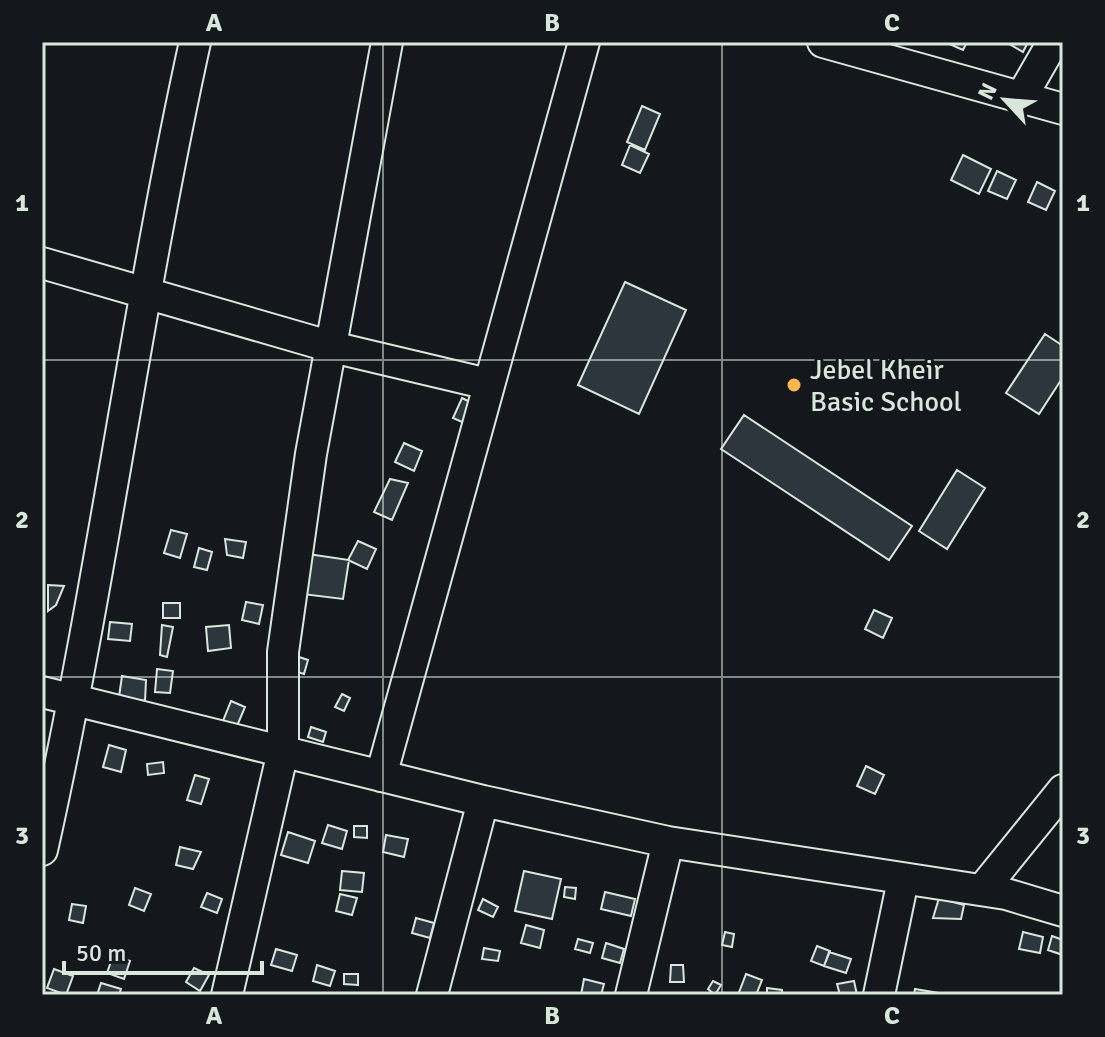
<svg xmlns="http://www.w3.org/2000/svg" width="1105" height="1037" font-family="Signika,sans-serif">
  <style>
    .building { fill: #2c363c; stroke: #d8e6dc; stroke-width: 2 }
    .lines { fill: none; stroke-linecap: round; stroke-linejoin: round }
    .minor-casing { stroke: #d8e6dc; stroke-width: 34 }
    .minor { stroke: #14181c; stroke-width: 30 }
    .grid { fill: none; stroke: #d8e6dc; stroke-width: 2; stroke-opacity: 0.55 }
    .poi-dot { fill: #ffb74d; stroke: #14181c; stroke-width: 3 }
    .labels { text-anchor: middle; stroke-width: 6; stroke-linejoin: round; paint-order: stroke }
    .poi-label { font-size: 28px; fill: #d8e6dc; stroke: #14181c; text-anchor: start }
    .neatline { fill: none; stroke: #d8e6dc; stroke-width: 3 }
    .grid-label { font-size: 26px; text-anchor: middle; font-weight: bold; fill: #d8e6dc }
  </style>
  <rect width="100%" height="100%" fill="#14181c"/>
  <path class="building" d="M945 42H967L963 50Z
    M1006 42H1028L1023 52Z
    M642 106 660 114 645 150 627 142Z
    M630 145 649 154 640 173 622 165Z
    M963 155 991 169 979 194 951 180Z
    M997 171 1016 180 1007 199 988 191Z
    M1037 182 1055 191 1046 210 1028 202Z
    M625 282 686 310 639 414 578 385Z
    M1045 334 1063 346V377L1039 414 1006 393Z
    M462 398 480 407 471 426 453 418Z
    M744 415 912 526 889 560 721 449Z
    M404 443 422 451 414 471 395 462Z
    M957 470 985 488 947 549 919 531Z
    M390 479 408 483 392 520 374 512Z
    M171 530 187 534 180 558 164 553Z
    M225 539 246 542 243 558 227 555Z
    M358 541 376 549 367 569 348 560Z
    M199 548 212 552 207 570 194 567Z
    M308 554 349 560 343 599 302 594Z
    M48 585 64 586 56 605 48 611Z
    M246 602 263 605 259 624 242 620Z
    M163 603H180V618H163Z
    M874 610 892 618 883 638 865 629Z
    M110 622 132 624 130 641 108 639Z
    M162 625 173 627 167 657 160 655Z
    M229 625 231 648 208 651 206 627Z
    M296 656 308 660 304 674 291 670Z
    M157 669 173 671 170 693 155 692Z
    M122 676 146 680 145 701 119 697Z
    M342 694 350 698 344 711 335 707Z
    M231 701 245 707 237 726 223 721Z
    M311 727 326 732 323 742 308 737Z
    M109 745 126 750 121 772 103 767Z
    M163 762 164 773 148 775 147 764Z
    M866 766 884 775 875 794 857 786Z
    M195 775 209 779 201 804 187 800Z
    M328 825 347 831 342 849 322 843Z
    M354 826H367V838L354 837Z
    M288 832 315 841 308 863 281 855Z
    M386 835 408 839 404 857 383 852Z
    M180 847 201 852 193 869 176 865Z
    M342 871 364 873 362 892 340 890Z
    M524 871 561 879 552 919 515 911Z
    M565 887 576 888 575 899 564 897Z
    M135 888 151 894 144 911 129 905Z
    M605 892 635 899 631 916 601 909Z
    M207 893 222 899 217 913 201 907Z
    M340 894 357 898 352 915 336 911Z
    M939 898 964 905 961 919 933 918Z
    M483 899 498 907 493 917 478 910Z
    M72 904 86 906 83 923 69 920Z
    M416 918 434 923 430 938 412 933Z
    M526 925 544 930 540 948 521 943Z
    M725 932 734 934 732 947 722 945Z
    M1023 932 1043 937 1040 953 1019 949Z
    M1052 936 1063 940V955L1048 950Z
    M578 939 593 943 590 953 575 949Z
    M606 943 624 949 620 963 602 958Z
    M817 946 830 951 824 966 811 961Z
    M484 948 500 951 498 961 482 959Z
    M276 949 297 955 292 971 271 965Z
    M829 952 851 959 846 973 824 966Z
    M113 956 130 961 124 979 107 973Z
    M317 965 335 971 330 986 313 981Z
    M671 965H683L684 982H670Z
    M194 968 209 975 200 991 186 982Z
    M54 969 73 976 66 995 47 988Z
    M344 974H358V985L344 984Z
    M746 974 762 980 756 995H738Z
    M584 979 604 984 601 995H581Z
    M713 981 721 985 715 995 708 989Z
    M854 981 857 995H840L837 984Z
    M101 983 121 989 119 995H97Z
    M767 988 782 990V995H767Z
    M915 989 939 993 938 995H914Z"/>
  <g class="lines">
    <g class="minor-casing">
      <path id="minor" d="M823 42 1063 109
        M1022 96 1053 42
        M42 263 332 347 488 384
        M42 692 483 801 668 842 1006 894 1063 911
        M381 776 584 42
        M42 850C102 582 136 310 195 42
        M982 890 1063 790
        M227 995 283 751V652L311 454 387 42
        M432 995 483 801
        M631 995 668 842
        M879 995 903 880"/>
    </g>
    <use href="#minor" class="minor"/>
  </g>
  <path class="grid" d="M383 42V995M722 42V995M42 360H1063M42 677H1063"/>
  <circle class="poi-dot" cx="794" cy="385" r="8"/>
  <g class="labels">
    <g class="poi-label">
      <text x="810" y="379">Jebel Kheir<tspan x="810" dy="32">Basic School</tspan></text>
    </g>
  </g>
  <rect width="1105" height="1037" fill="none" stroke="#14181c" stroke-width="88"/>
  <g transform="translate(1005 100) rotate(296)" stroke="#14181c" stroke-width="6" paint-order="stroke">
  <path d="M0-6L14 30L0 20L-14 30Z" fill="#d8e6dc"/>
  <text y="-12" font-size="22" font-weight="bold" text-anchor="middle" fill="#d8e6dc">N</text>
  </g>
  <path d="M64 961v12h198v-12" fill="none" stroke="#d8e6dc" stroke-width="4"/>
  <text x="76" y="961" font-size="24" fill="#d8e6dc" stroke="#14181c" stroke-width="6" paint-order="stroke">50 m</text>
  <rect x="44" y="44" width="1017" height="949" class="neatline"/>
  <g class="grid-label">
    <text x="214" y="31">A</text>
    <text x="552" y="31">B</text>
    <text x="892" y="31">C</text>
    <text x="22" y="211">1</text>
    <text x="1083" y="211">1</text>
    <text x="22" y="528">2</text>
    <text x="1083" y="528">2</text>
    <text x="22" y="844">3</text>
    <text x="1083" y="844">3</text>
    <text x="214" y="1024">A</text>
    <text x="552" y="1024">B</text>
    <text x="892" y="1024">C</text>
  </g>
</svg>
